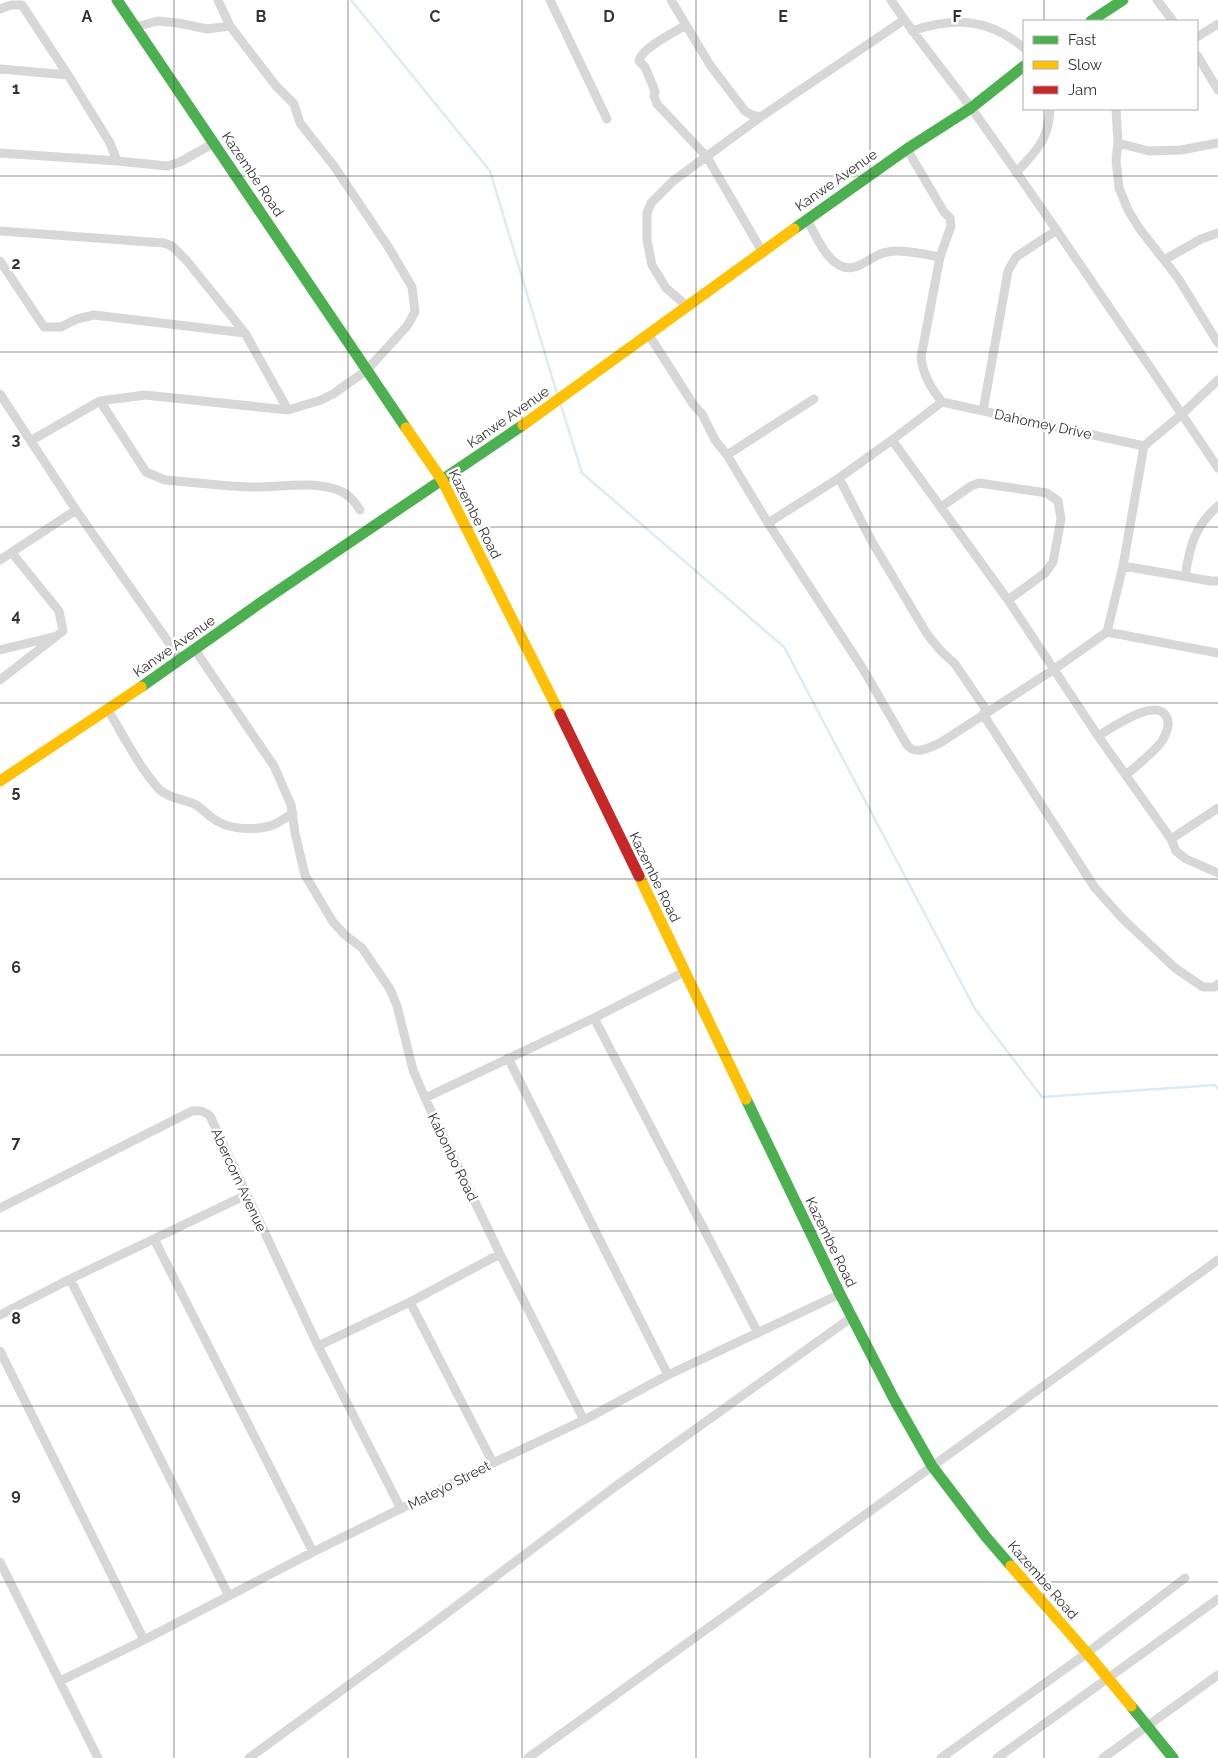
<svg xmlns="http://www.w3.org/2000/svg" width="1218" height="1758" font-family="Raleway,sans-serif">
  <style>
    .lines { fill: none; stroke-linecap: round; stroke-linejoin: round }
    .stream { stroke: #ddebf3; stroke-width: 2.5 }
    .street { stroke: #d7d7d7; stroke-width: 9 }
    .fast { stroke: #4caf50; stroke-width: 11 }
    .slow { stroke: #ffc107; stroke-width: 11 }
    .jam { stroke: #c62828; stroke-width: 11 }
    .grid { fill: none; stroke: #333; stroke-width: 1; stroke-opacity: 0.55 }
    .labels { text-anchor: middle; stroke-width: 5; stroke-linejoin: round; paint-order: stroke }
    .street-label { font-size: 14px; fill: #333; stroke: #fff }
    .grid-label { font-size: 16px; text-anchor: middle; font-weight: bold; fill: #333; stroke: #fff; stroke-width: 5; stroke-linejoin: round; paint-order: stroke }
  </style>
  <rect width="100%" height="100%" fill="#fff"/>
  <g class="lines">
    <path class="stream" d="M351 0 490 171 558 397
      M560 402 582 473 784 647 975 1009 1042 1097 1215 1085 1218 1089"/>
    <path class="street" d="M550 0 607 119
      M671 0 710 65 745 111C751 115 755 117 762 116L904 20
      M891 0C916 38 945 72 972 109 1056 227 1137 348 1218 468
      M1157 0 1173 21
      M0 9 11 5H22L68 75
      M686 25C675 32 641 48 639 61L645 67 655 91 654 96 657 104 707 157 763 253
      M135 27 158 21 178 23 207 29 230 26
      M912 31C954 17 989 18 1024 48
      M1197 37 1218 24
      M1197 55 1218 90
      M0 69 68 75 110 143 117 161
      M1116 109 1118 143 1116 160 1119 188 1128 210 1139 228 1178 278 1218 343
      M1118 143 1149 151 1181 150 1218 143
      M907 149 944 212 950 218 951 226 940 257 921 357C923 375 931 388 942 402L892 440 1008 600 1098 736 1171 839 1176 851 1186 859 1218 873
      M0 153 117 161 167 166 180 162 214 143
      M1016 173C1037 149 1048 142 1050 109
      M807 219C816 236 831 274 855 267 865 264 873 256 883 253 901 248 922 254 940 257
      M0 231 164 243 172 246 187 261 245 333
      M1164 260 1201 239 1218 233
      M0 261 44 327H61L77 319 94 315 245 333 288 410 321 400 333 394 367 370 407 326 415 312 412 287 389 248 334 166 300 123 294 104 276 86 230 26 218 0
      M687 306 666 288 652 265 647 240V213L651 203 673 181 762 116
      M649 335 693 404 702 414 715 440 727 455 768 523 863 669 907 745C916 756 930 747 940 743L1053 670 1107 632 1123 566 1144 446 1182 414 1218 380
      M0 394 76 510
      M100 401 146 472 165 480C193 482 221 486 250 487 279 488 310 480 338 490 349 494 354 501 360 510
      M942 402 1144 446
      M983 411 1008 271 1016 257 1057 230
      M32 440 100 401 145 395 288 410
      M727 455 814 399
      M839 478 871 540 927 634 940 650 955 664 987 711
      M941 507 971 486 979 483 1047 493 1058 501 1061 519 1053 562 1045 573 1008 600
      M768 523 839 478 892 440
      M0 560 76 510 181 660
      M1123 566 1211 581H1218
      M1185 576C1190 546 1194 527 1218 506
      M1107 632 1218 653
      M0 650 53 637
      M195 650 274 766 291 805 295 833 305 875 333 922 345 935 362 948 390 989 397 1006 413 1070 425 1098
      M0 680 63 631 59 611 12 553
      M108 710C123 735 138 765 158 788 166 797 181 799 192 803 202 807 208 816 217 821 232 830 253 830 270 826 278 824 286 817 293 813
      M983 714 1095 888 1123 919 1175 968 1203 987H1215L1218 984
      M1098 736C1110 729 1163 691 1168 722 1169 729 1163 741 1158 746 1148 757 1136 766 1126 775
      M1171 839 1218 808
      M594 1018 758 1333
      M508 1058 668 1375
      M0 1208 192 1111C200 1110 204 1111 210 1116L318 1346
      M154 1239 313 1552
      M70 1279 229 1596
      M410 1302 493 1463
      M0 1315 70 1279 246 1195
      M0 1351 144 1640
      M584 1420 500 1254 425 1098 594 1018 684 972
      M401 1509 318 1346 410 1302 500 1254
      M0 1562 98 1758
      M60 1681 144 1640 313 1552 493 1463 584 1420 668 1375 840 1294
      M249 1758 427 1628 616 1486 852 1317
      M528 1758 1218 1260
      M941 1758 1087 1653 1185 1578
      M997 1758 1218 1599
      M1103 1758 1218 1675"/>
    <path class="fast" d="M117 0 406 428
      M1091 21 1123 0
      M794 229 907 149 971 108 1024 66
      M141 687 263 601 523 425
      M746 1099 840 1294 894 1399 932 1466 986 1537 1011 1566
      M1131 1706 1173 1758"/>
    <path class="slow" d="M523 425 794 229
      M406 428 442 480 560 714
      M0 781 141 687
      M639 876 746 1099
      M1011 1566 1087 1653 1131 1706"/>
    <path class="jam" d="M560 714 639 876"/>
  </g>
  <path class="grid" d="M174 0V1758M348 0V1758M522 0V1758M696 0V1758M870 0V1758M1044 0V21M1044 109V1758M0 176H1218M0 352H1218M0 527H1218M0 703H1218M0 879H1218M0 1055H1218M0 1231H1218M0 1406H1218M0 1582H1218"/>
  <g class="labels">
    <g class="street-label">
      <text transform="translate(253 174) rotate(56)" y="5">Kazembe Road</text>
      <text transform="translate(836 180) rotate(-35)" y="5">Kanwe Avenue</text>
      <text transform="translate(508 417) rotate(-35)" y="5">Kanwe Avenue</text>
      <text transform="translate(1043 424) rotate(12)" y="5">Dahomey Drive</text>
      <text transform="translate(475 514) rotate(63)" y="5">Kazembe Road</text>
      <text transform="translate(174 646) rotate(-35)" y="5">Kanwe Avenue</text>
      <text transform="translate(655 877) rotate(64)" y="5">Kazembe Road</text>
      <text transform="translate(453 1157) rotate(64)" y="5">Kabonbo Road</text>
      <text transform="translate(239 1180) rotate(65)" y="5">Abercorn Avenue</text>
      <text transform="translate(831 1242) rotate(64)" y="5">Kazembe Road</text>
      <text transform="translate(449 1485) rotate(-27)" y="5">Mateyo Street</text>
      <text transform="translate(1043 1580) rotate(49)" y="5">Kazembe Road</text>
    </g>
  </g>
  <g class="grid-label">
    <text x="87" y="22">A</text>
    <text x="261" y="22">B</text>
    <text x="435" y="22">C</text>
    <text x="609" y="22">D</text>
    <text x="783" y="22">E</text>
    <text x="957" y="22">F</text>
    <text x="16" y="94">1</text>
    <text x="16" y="269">2</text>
    <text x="16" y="445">3</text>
    <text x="16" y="621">4</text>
    <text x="16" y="797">5</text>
    <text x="16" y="973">6</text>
    <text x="16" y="1148">7</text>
    <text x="16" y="1324">8</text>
    <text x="16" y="1500">9</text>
  </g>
  <rect x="1023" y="20" width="175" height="90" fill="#ffffff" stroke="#adadad"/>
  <rect x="1033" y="36" width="25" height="8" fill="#4caf50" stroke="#adadad"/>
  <text x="1068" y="45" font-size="15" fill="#333333">Fast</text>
  <rect x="1033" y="61" width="25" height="8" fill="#ffc107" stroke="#adadad"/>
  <text x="1068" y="70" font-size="15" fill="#333333">Slow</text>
  <rect x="1033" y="86" width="25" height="8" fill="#c62828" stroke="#adadad"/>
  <text x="1068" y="95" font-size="15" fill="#333333">Jam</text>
</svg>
